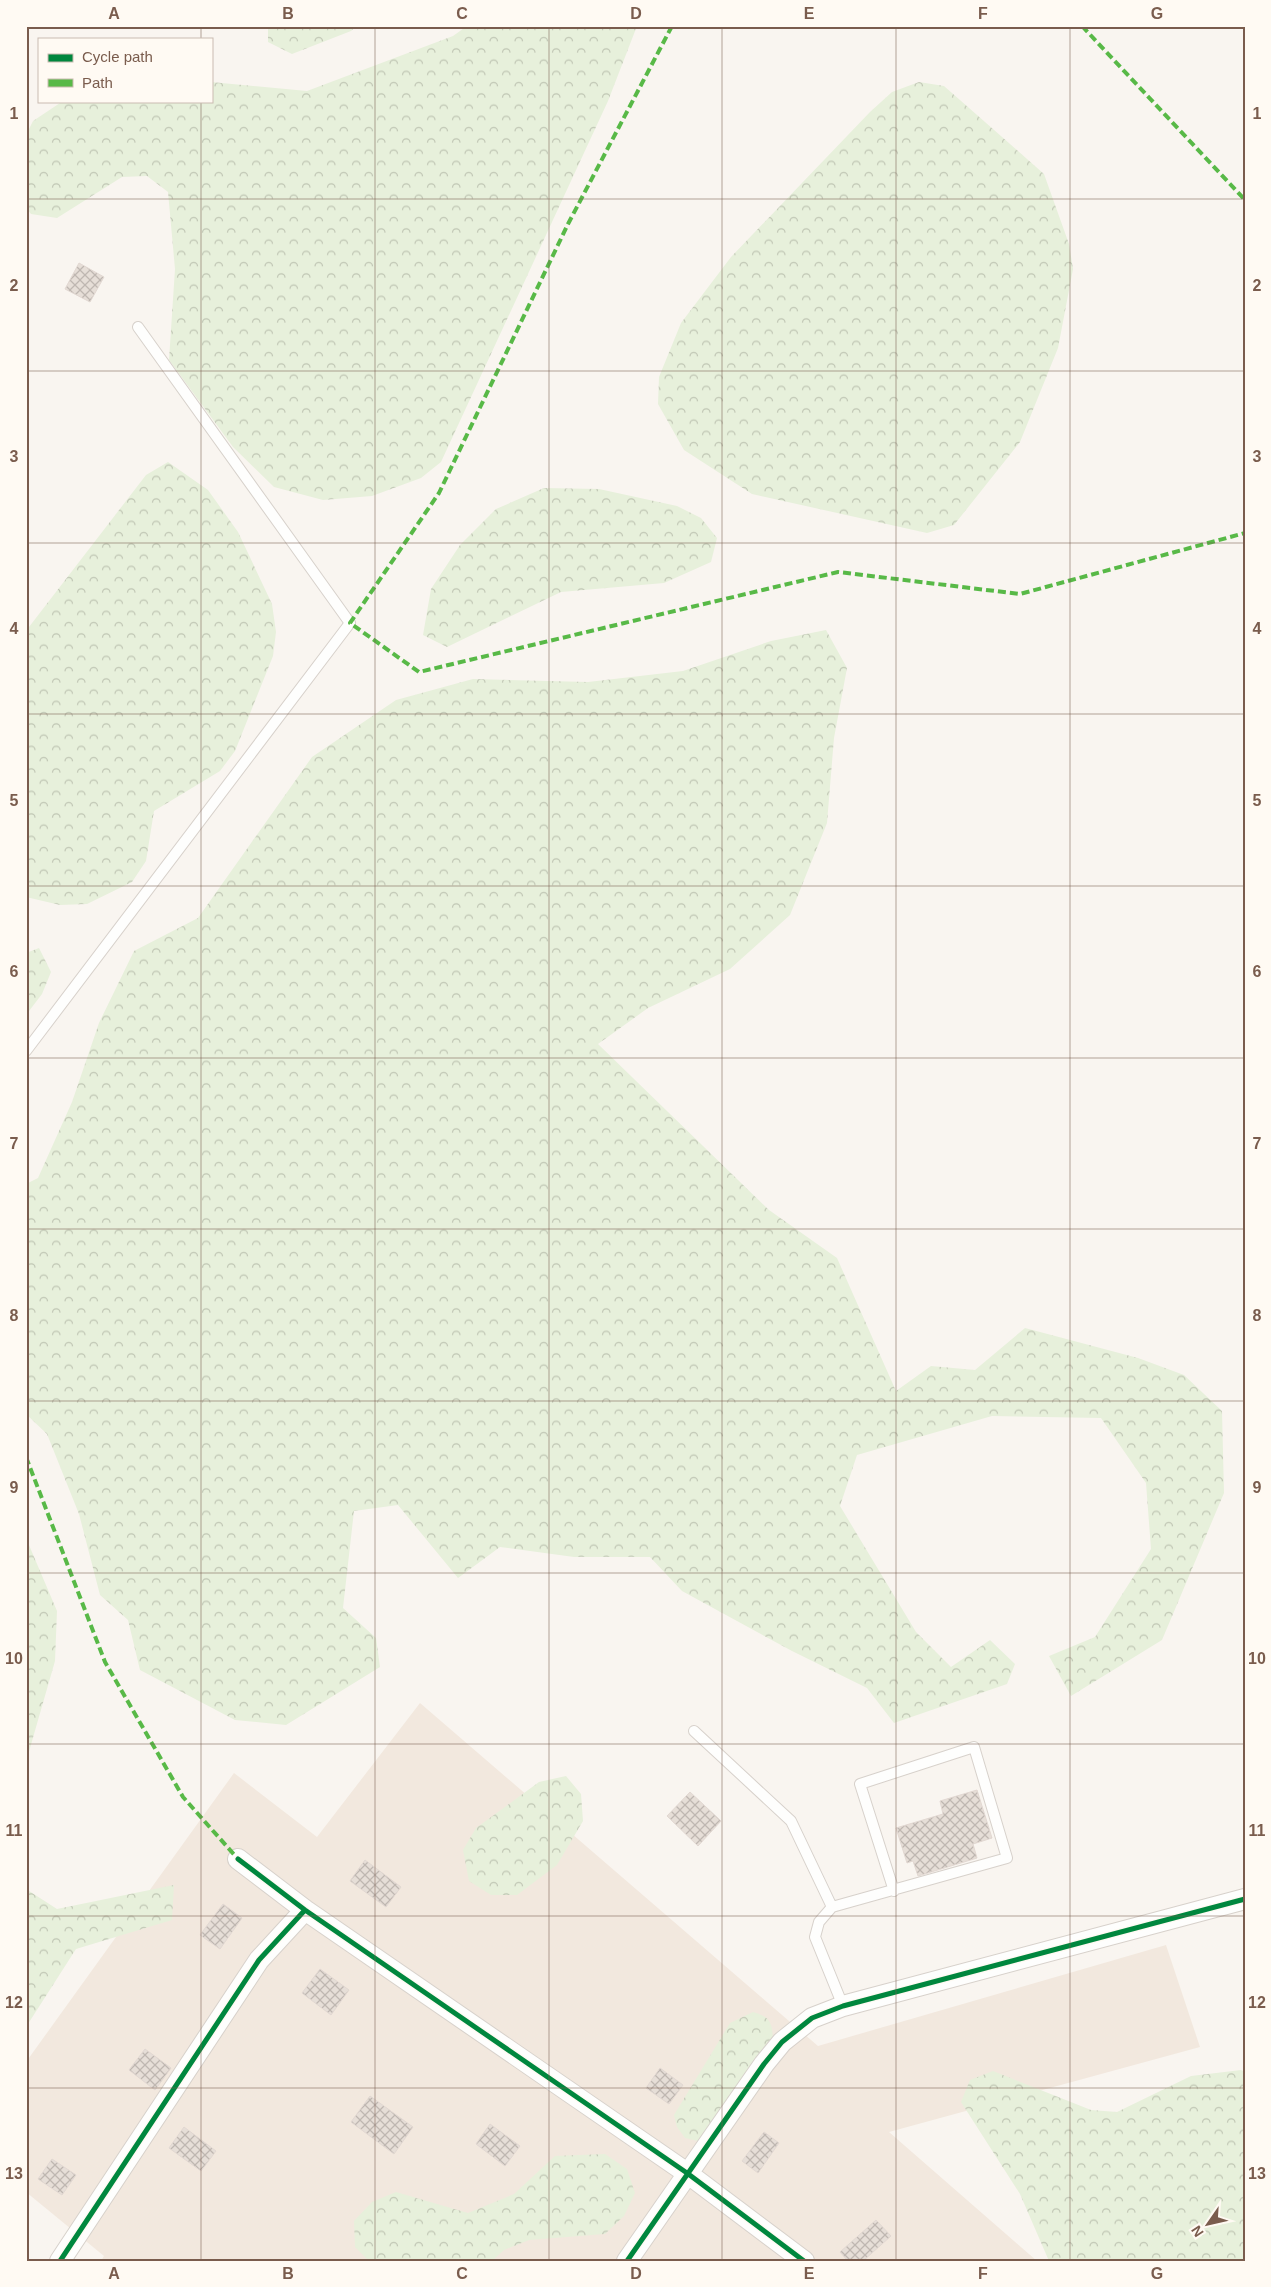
<svg xmlns="http://www.w3.org/2000/svg" width="1271" height="2287" font-family="Helvetica,sans-serif">
  <style>
    .residential { fill: #f2e8de }
    .forest { fill: url(#forest-crowns) }
    .building { fill: url(#building-cross-hatch); stroke: #e2d8d2 }
    .lines { fill: none; stroke-linecap: round; stroke-linejoin: round }
    .service-casing { stroke: #d7d1cb; stroke-width: 12 }
    .minor-casing { stroke: #d7d1cb; stroke-width: 22 }
    .service { stroke: #fefefd; stroke-width: 10 }
    .minor { stroke: #fefefd; stroke-width: 20 }
    .quiet { stroke: #58b947; stroke-width: 4; stroke-dasharray: 8 4; stroke-linecap: butt }
    .cycleway-casing { stroke: #fffaf3; stroke-width: 8 }
    .cycleway { stroke: #00873e; stroke-width: 5 }
    .grid { fill: none; stroke: #7a5c4d; stroke-width: 1; stroke-opacity: 0.55 }
    .neatline { fill: none; stroke: #7a5c4d; stroke-width: 2 }
    .grid-label { font-size: 16px; text-anchor: middle; font-weight: bold; fill: #7a5c4d }
  </style>
  <defs>
    <pattern id="forest-crowns" width="20" height="18" patternUnits="userSpaceOnUse" patternTransform="scale(1.25)"><rect width="20" height="18" fill="#e7f0db"/><path d="M2 6a3 3 0 1 1 6 0M12 15a3 3 0 1 1 6 0" fill="none" stroke="#c0c6b4"/></pattern>
    <pattern id="building-cross-hatch" width="8" height="8" patternUnits="userSpaceOnUse" patternTransform="scale(1.25)"><rect width="8" height="8" fill="#e6ded7"/><path d="M0 0l8 8M0 8l8-8" fill="none" stroke="#bfb7b1"/></pattern>
  </defs>
  <rect width="100%" height="100%" fill="#f9f5f0"/>
  <path class="residential" d="M420 1703 818 2046 1166 1945 1200 2047 889 2132 1037 2261H101L104 2256 26 2192V2062L234 1773 317 1837Z"/>
  <path class="forest" d="M268 26H356L351 31 292 54 268 42Z
    M467 26H637L608 101 441 462 421 478 372 496 323 500 274 487 233 447 169 360 175 269 168 192 147 176 122 177 57 218 31 214 26 208V135L33 121 63 101H211V82L307 91 453 36Z
    M919 82 944 86 1044 174 1069 244 1073 269 1058 348 1020 442 954 525 927 533 752 494 684 450 658 404 659 377 681 323 731 257 870 112 892 92Z
    M168 462 208 490 238 532 272 604 276 632 273 656 235 751 220 771 154 811 146 861 132 882 87 904 60 905 26 897V628L29 627 146 475Z
    M544 488 599 489 677 506 701 518 717 538 711 562 664 583 561 592 447 647 423 635 431 589 460 545 496 509Z
    M826 630 847 668 834 738 827 823 790 915 730 969 648 1008 598 1044 769 1210 837 1258 896 1391 931 1366 975 1370 1025 1328 1138 1358 1184 1375 1222 1411 1224 1493 1162 1640 1071 1696 1049 1656 1095 1637 1151 1549 1146 1483 1101 1418 992 1416 857 1455 840 1506 916 1632 951 1667 990 1640 1015 1664 1007 1684 894 1723 867 1688 792 1651 682 1591 650 1557H574L500 1547 458 1578 398 1505 354 1511 343 1608 376 1638 380 1667 286 1725 235 1720 140 1670 128 1620 100 1595 79 1514 47 1434 26 1414V1184L38 1178 72 1102 99 1023 134 951 198 918 312 757 396 700 473 679 588 682 683 671 771 641Z
    M39 948 51 972 42 994 26 1015V953Z
    M26 1538 57 1611 55 1661 26 1762Z
    M566 1776 581 1794 583 1821 557 1865 517 1895H491L469 1881 463 1850 476 1828 539 1782Z
    M174 1885 172 1920 76 1949 26 2027V1889L57 1909Z
    M753 2012C770 2017 772 2022 773 2039L710 2135 698 2141 685 2138 677 2127 674 2115 730 2023Z
    M1241 2070 1245 2072V2261H1049L1020 2194 961 2102 970 2080 993 2071 1091 2110 1117 2112 1191 2076Z
    M605 2154 627 2169 635 2193 624 2216 605 2234 529 2240 504 2250 492 2261H369L355 2247 354 2221 372 2202 396 2192 468 2213 514 2194 555 2156Z"/>
  <path class="building" d="M79 263 104 277 90 302 65 289Z
    M977 1790 992 1838 973 1844 977 1858 918 1876 913 1861 907 1863 896 1828 943 1814 940 1801Z
    M690 1792 721 1821 698 1846 667 1816Z
    M365 1860 401 1887 386 1907 350 1881Z
    M223 1904 242 1918 220 1949 200 1935Z
    M320 1969 349 1990 331 2015 302 1993Z
    M145 2049 171 2068 155 2090 129 2070Z
    M660 2068 683 2085 669 2104 646 2088Z
    M370 2096 413 2127 394 2154 351 2122Z
    M490 2124 520 2146 505 2166 476 2144Z
    M184 2127 216 2151 201 2171 169 2148Z
    M764 2132 779 2143 758 2173 742 2161Z
    M52 2159 76 2175 62 2195 38 2179Z
    M876 2220 891 2236 863 2261H848L840 2252Z"/>
  <g class="lines">
    <g class="service-casing">
      <path id="service" d="M26 1051 350 623 138 327
        M694 1731 791 1821 832 1907
        M843 2006 815 1937 819 1922 832 1907 1007 1858 974 1747 860 1784 894 1891"/>
    </g>
    <g class="minor-casing">
      <path id="minor" d="M238 1859 305 1910 687 2173 804 2261
        M60 2261 259 1960 305 1910
        M627 2261 764 2064 782 2042 812 2018 843 2006 1245 1899"/>
    </g>
    <use href="#service" class="service"/>
    <use href="#minor" class="minor"/>
    <path class="quiet" d="M672 26 568 224 439 493 350 623 419 672 838 572 1020 594 1245 533
      M1082 26 1245 200
      M26 1457 105 1662 183 1797 238 1859"/>
    <g class="cycleway-casing">
      <path id="cycleway" d="M238 1859 305 1910 687 2173 804 2261
        M60 2261 259 1960 305 1910
        M627 2261 764 2064 782 2042 812 2018 843 2006 1245 1899"/>
    </g>
    <use href="#cycleway" class="cycleway"/>
  </g>
  <path class="grid" d="M201 26V39M375 26V2261M549 26V2261M722 26V2261M896 26V2261M1070 26V2261M201 101V2261M26 199H1245M26 371H1245M26 543H1245M26 714H1245M26 886H1245M26 1058H1245M26 1229H1245M26 1401H1245M26 1573H1245M26 1744H1245M26 1916H1245M26 2088H1245"/>
  <rect width="1271" height="2287" fill="none" stroke="#fffaf3" stroke-width="55"/>
  <rect x="38" y="38" width="175" height="65" fill="#fffaf3" stroke="#cabbb1"/>
  <rect x="48" y="54" width="25" height="8" fill="#00873e" stroke="#cabbb1"/>
  <text x="82" y="62" font-size="15" fill="#7a5c4d">Cycle path</text>
  <rect x="48" y="79" width="25" height="8" fill="#58b947" stroke="#cabbb1"/>
  <text x="82" y="88" font-size="15" fill="#7a5c4d">Path</text>
  <g transform="translate(1208 2224) rotate(236)" stroke="#fffaf3" stroke-width="4" paint-order="stroke">
  <path d="M0-4L9 19L0 12L-9 19Z" fill="#7a5c4d"/>
  <text y="-8" font-size="14" font-weight="bold" text-anchor="middle" fill="#7a5c4d">N</text>
  </g>
  <rect x="28" y="28" width="1216" height="2232" class="neatline"/>
  <g class="grid-label">
    <text x="114" y="19">A</text>
    <text x="288" y="19">B</text>
    <text x="462" y="19">C</text>
    <text x="636" y="19">D</text>
    <text x="809" y="19">E</text>
    <text x="983" y="19">F</text>
    <text x="1157" y="19">G</text>
    <text x="14" y="119">1</text>
    <text x="1257" y="119">1</text>
    <text x="14" y="291">2</text>
    <text x="1257" y="291">2</text>
    <text x="14" y="462">3</text>
    <text x="1257" y="462">3</text>
    <text x="14" y="634">4</text>
    <text x="1257" y="634">4</text>
    <text x="14" y="806">5</text>
    <text x="1257" y="806">5</text>
    <text x="14" y="977">6</text>
    <text x="1257" y="977">6</text>
    <text x="14" y="1149">7</text>
    <text x="1257" y="1149">7</text>
    <text x="14" y="1321">8</text>
    <text x="1257" y="1321">8</text>
    <text x="14" y="1493">9</text>
    <text x="1257" y="1493">9</text>
    <text x="14" y="1664">10</text>
    <text x="1257" y="1664">10</text>
    <text x="14" y="1836">11</text>
    <text x="1257" y="1836">11</text>
    <text x="14" y="2008">12</text>
    <text x="1257" y="2008">12</text>
    <text x="14" y="2179">13</text>
    <text x="1257" y="2179">13</text>
    <text x="114" y="2279">A</text>
    <text x="288" y="2279">B</text>
    <text x="462" y="2279">C</text>
    <text x="636" y="2279">D</text>
    <text x="809" y="2279">E</text>
    <text x="983" y="2279">F</text>
    <text x="1157" y="2279">G</text>
  </g>
</svg>
